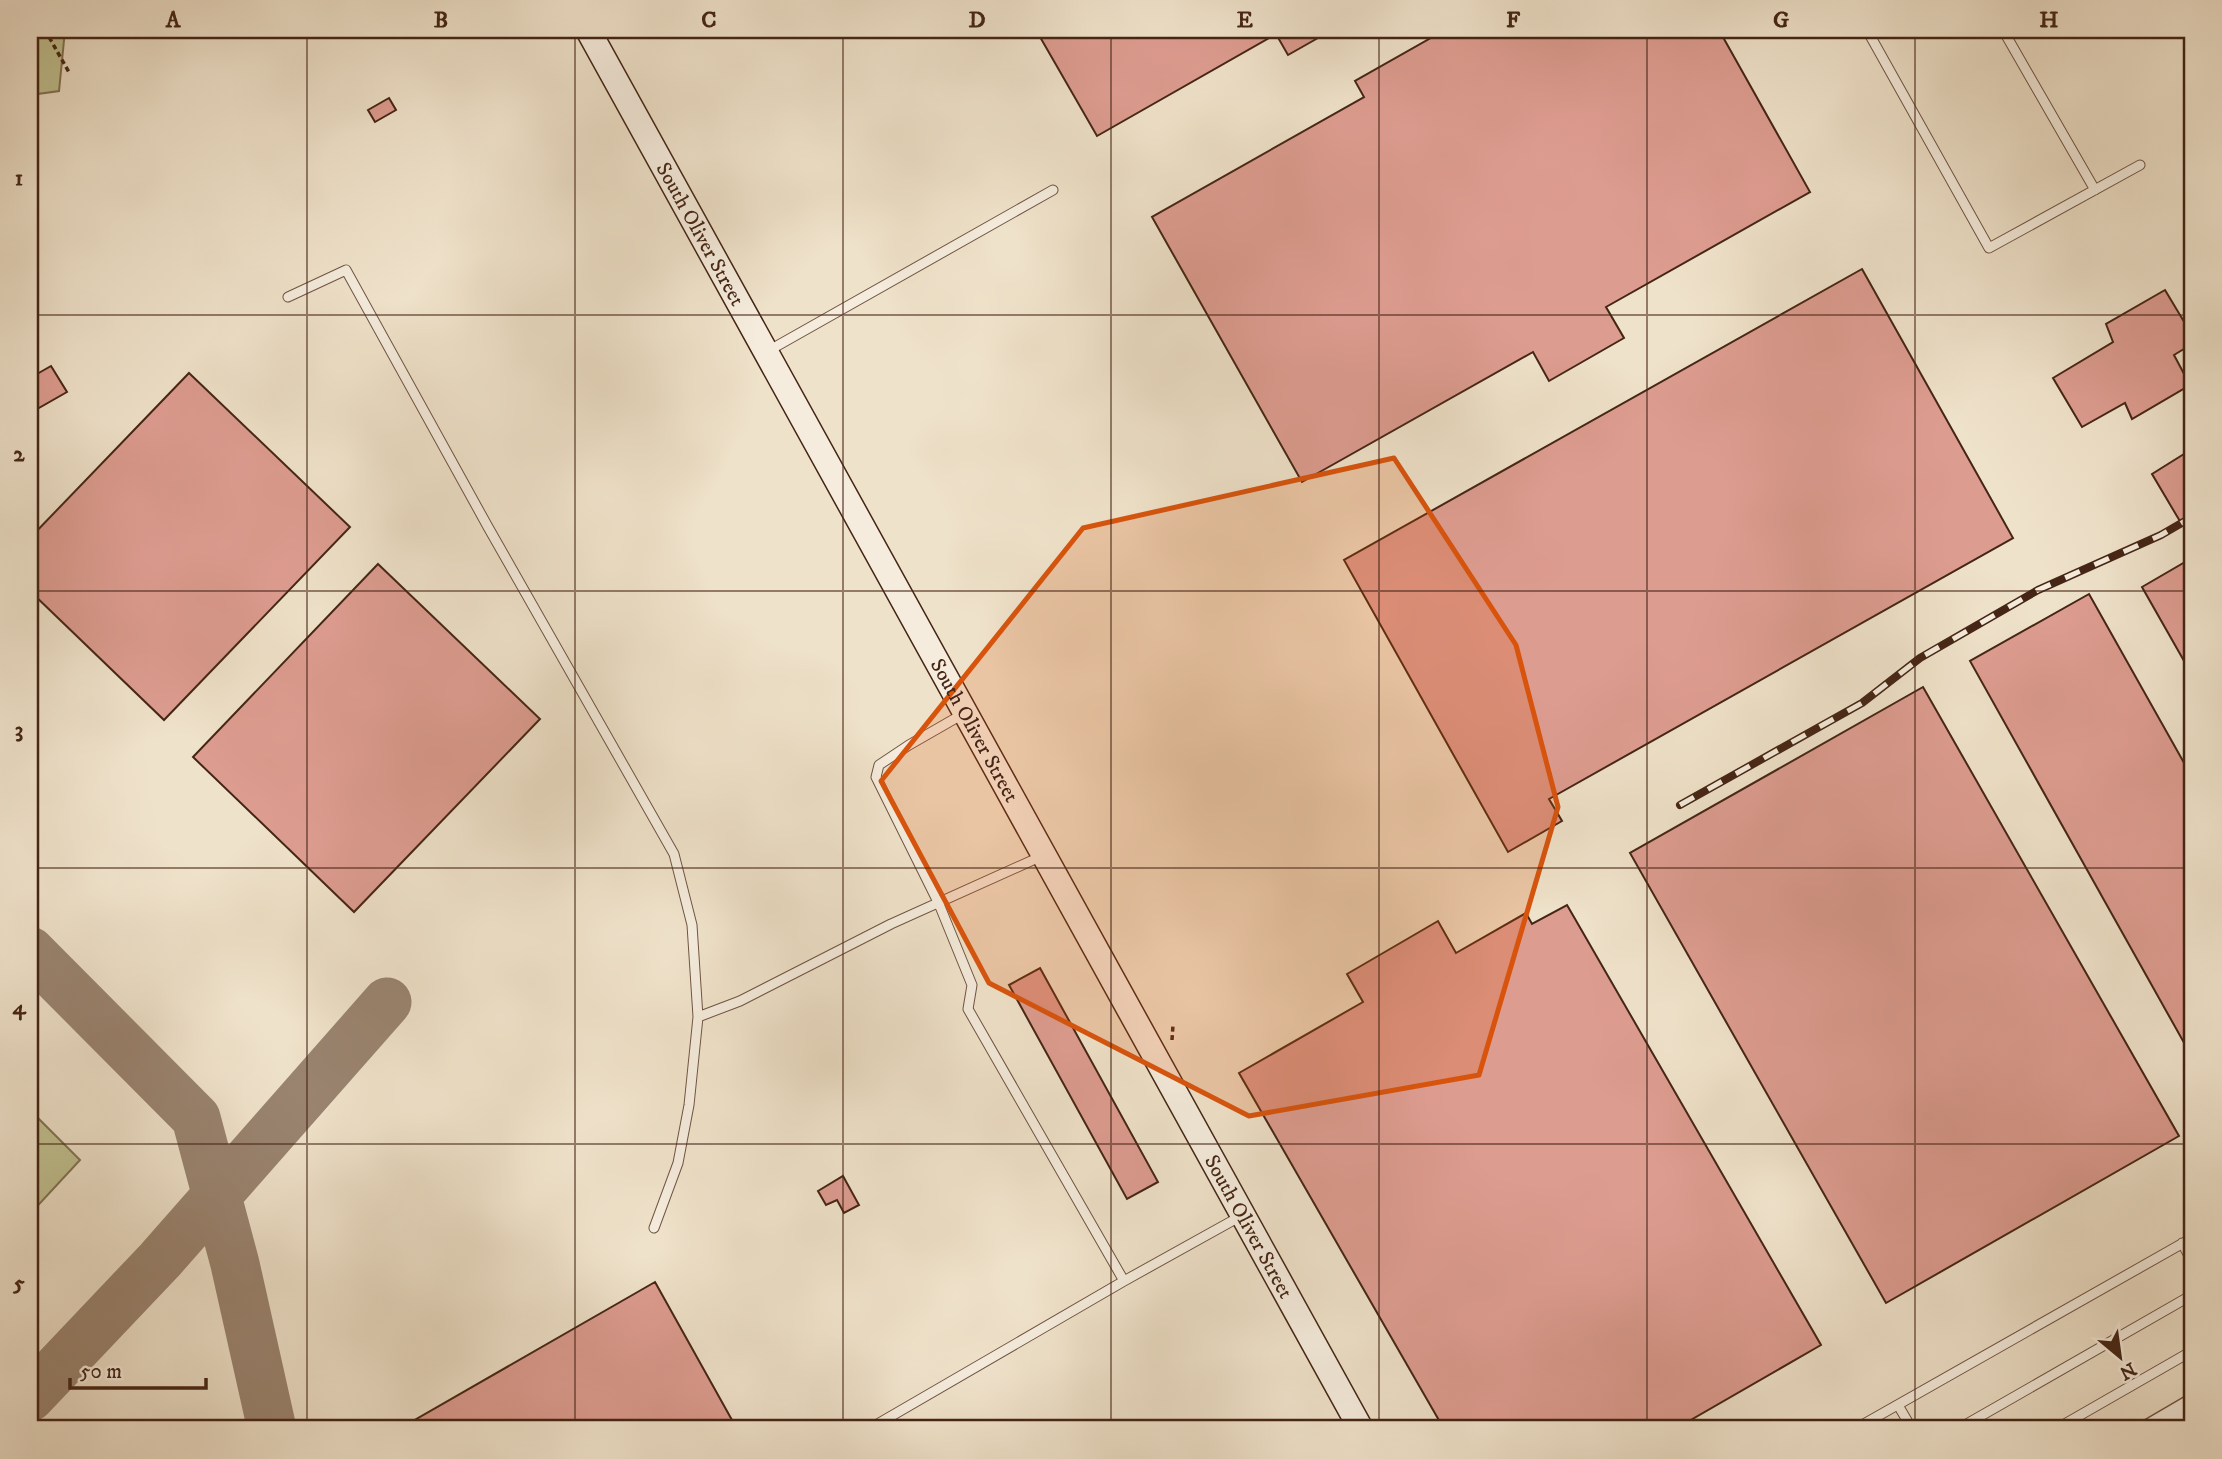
<svg xmlns="http://www.w3.org/2000/svg" width="2222" height="1459" font-family="'IM FELL DW Pica',serif">
  <style>
    .green { fill: #c1c191; stroke: #837353; stroke-width: 2 }
    .lines { fill: none; stroke-linecap: round; stroke-linejoin: round }
    .taxiway { stroke: #9a8470; stroke-width: 49 }
    .building { fill: #dd9c90; stroke: #452515; stroke-width: 2 }
    .service-casing { stroke: #705442; stroke-width: 11 }
    .tertiary-casing { stroke: #705442; stroke-width: 24 }
    .secondary-casing { stroke: #452515; stroke-width: 27 }
    .path { stroke: #452515; stroke-width: 3.5; stroke-dasharray: 5 3.5; stroke-linecap: butt }
    .service { stroke: #f5ecdd; stroke-width: 9 }
    .tertiary { stroke: #f5ecdd; stroke-width: 21 }
    .secondary { stroke: #f5ecdd; stroke-width: 24 }
    .rail-casing { stroke: #452515; stroke-width: 8 }
    .rail { stroke: #f5ecdd; stroke-width: 5; stroke-dasharray: 16; stroke-linecap: butt }
    .marked { fill: #d8540d; fill-opacity: 0.2; stroke: #d8540d; stroke-width: 5; stroke-linejoin: round }
    .grid { fill: none; stroke: #452515; stroke-width: 2; stroke-opacity: 0.55 }
    .labels { text-anchor: middle; stroke-width: 6; stroke-linejoin: round; paint-order: stroke }
    .street-label { font-size: 21px; fill: #452515; stroke: #f5ecdd }
    .neatline { fill: none; stroke: #452515; stroke-width: 2.5 }
    .grid-label { font-size: 23px; text-anchor: middle; font-weight: bold; fill: #452515 }
  </style>
  <rect width="100%" height="100%" fill="#efe2ca"/>
  <filter id="stains"><feTurbulence type="fractalNoise" baseFrequency=".00286" numOctaves="4"/><feColorMatrix values="0 0 0 0 .2 0 0 0 0 .09 0 0 0 0 .02 0 0 0 .5 -.17"/></filter>
  <radialGradient id="worn" r=".72"><stop offset=".6" stop-color="#630" stop-opacity="0"/><stop offset="1" stop-color="#630" stop-opacity=".3"/></radialGradient>
  <path class="green" d="M30 30H65L59 91 30 95Z
    M30 1110 80 1160 30 1214Z"/>
  <g class="lines">
    <path class="taxiway" d="M30 951 196 1118 235 1264 272 1429
      M30 1397 160 1260 387 1002"/>
  </g>
  <path class="building" d="M1036 30H1332L1288 55 1276 34 1097 136Z
    M1445 30H1719L1810 192 1606 307 1624 338 1549 381 1533 352 1302 482 1152 217 1364 97 1355 81Z
    M389 98 396 110 375 122 368 110Z
    M1862 269 2013 538 1549 799 1562 821 1508 852 1344 560Z
    M2165 290 2192 335V344L2174 355 2190 385 2132 419 2125 403 2082 427 2053 378 2113 342 2106 324Z
    M51 366 67 392 30 413V378Z
    M189 373 350 527 164 720 30 591V538Z
    M2192 449V517L2181 523 2152 474Z
    M2192 558V675L2142 587Z
    M378 564 540 719 354 912 193 757Z
    M2089 594 2192 777V1057L1970 661Z
    M1923 687 2179 1136 1886 1303 1630 853Z
    M1567 905 1821 1345 1675 1429H1444L1239 1073 1363 1002 1347 974 1438 921 1456 953 1526 913 1532 924Z
    M1040 968 1158 1182 1127 1199 1009 985Z
    M843 1176 859 1205 844 1213 837 1200 826 1205 818 1191Z
    M655 1282 737 1429H399Z"/>
  <g class="lines">
    <g class="service-casing">
      <path id="service" d="M1867 30 1989 248 2140 165
        M2003 30 2095 190
        M288 297 346 270 488 527 674 854 692 925 698 1017 689 1105 678 1163 654 1228
        M768 351 1053 190
        M963 714 909 745 879 765 876 777 939 904 972 985 968 1009 1124 1281
        M698 1017 740 1001 891 924 1042 856
        M2182 1243 2192 1261
        M1898 1405 1912 1429
        M869 1429 1124 1281 1241 1216
        M1855 1429 2192 1238
        M1958 1429 2192 1295
        M2056 1429 2192 1351"/>
    </g>
    <g class="tertiary-casing">
      <path id="tertiary" d="M2151 1429 2192 1405"/>
    </g>
    <g class="secondary-casing">
      <g id="secondary">
        <path id="s1" d="M588 30 1361 1429"/>
      </g>
    </g>
    <path class="path" d="M45 30 70 74
      M1172 1040 1173 1025"/>
    <use href="#service" class="service"/>
    <use href="#tertiary" class="tertiary"/>
    <use href="#secondary" class="secondary"/>
    <g class="rail-casing">
      <path id="rail" d="M1680 805 1862 703 1920 658 2038 590 2161 535 2192 517"/>
    </g>
    <use href="#rail" class="rail"/>
  </g>
  <path class="marked" d="M1394 458 1516 645 1558 807 1479 1075 1249 1116 989 983 881 781 1083 528Z"/>
  <path class="grid" d="M307 30V1429M575 30V1429M843 30V1429M1111 30V1429M1379 30V1429M1647 30V1429M1915 30V1429M30 315H2192M30 591H2192M30 868H2192M30 1144H2192"/>
  <g class="labels">
    <g class="street-label">
      <text dy="7" stroke="none"><textPath href="#s1" startOffset="233">South Oliver Street</textPath></text>
      <text dy="7" stroke="none"><textPath href="#s1" startOffset="800">South Oliver Street</textPath></text>
      <text dy="7" stroke="none"><textPath href="#s1" startOffset="1367">South Oliver Street</textPath></text>
    </g>
  </g>
  <rect width="2222" height="1459" fill="none" stroke="#efe2ca" stroke-width="77"/>
  <g transform="translate(2120 1357) rotate(151)" stroke="#f5ecdd" stroke-width="5" paint-order="stroke">
  <path d="M0-5L12 26L0 18L-12 26Z" fill="#452515"/>
  <text y="-10" font-size="19" font-weight="bold" text-anchor="middle" fill="#452515">N</text>
  </g>
  <path d="M70 1378v10h136v-10" fill="none" stroke="#452515" stroke-width="3.5"/>
  <text x="80" y="1378" font-size="21" fill="#452515" stroke="#f5ecdd" stroke-width="5" paint-order="stroke">50 m</text>
  <rect x="38" y="38" width="2146" height="1382" class="neatline"/>
  <g class="grid-label">
    <text x="173" y="27">A</text>
    <text x="441" y="27">B</text>
    <text x="709" y="27">C</text>
    <text x="977" y="27">D</text>
    <text x="1245" y="27">E</text>
    <text x="1513" y="27">F</text>
    <text x="1781" y="27">G</text>
    <text x="2049" y="27">H</text>
    <text x="19" y="185">1</text>
    <text x="19" y="461">2</text>
    <text x="19" y="737">3</text>
    <text x="19" y="1014">4</text>
    <text x="19" y="1290">5</text>
  </g>
  <rect width="100%" height="100%" filter="url(#stains)"/>
  <rect width="100%" height="100%" fill="url(#worn)"/>
</svg>
